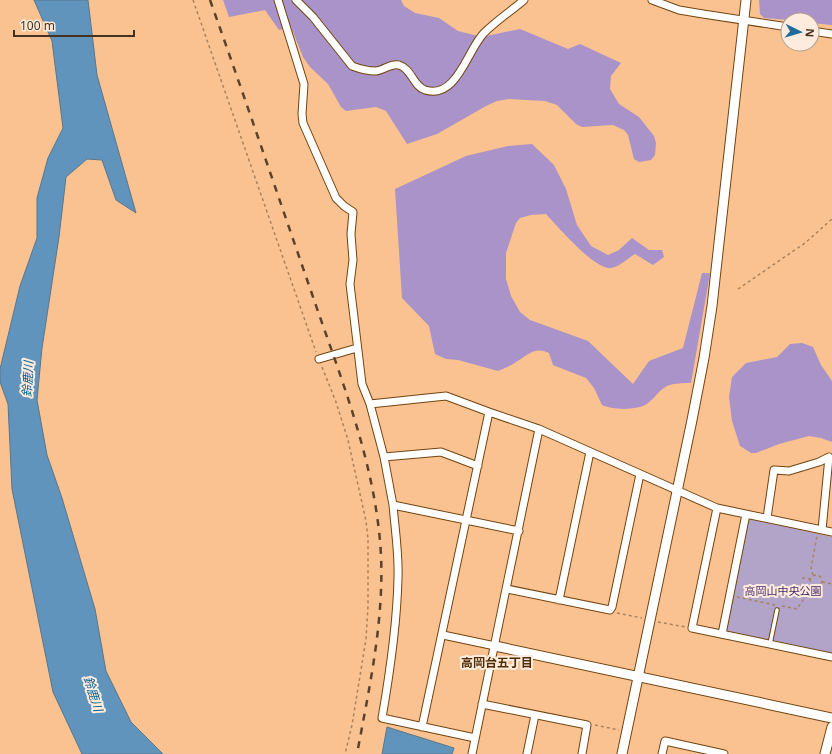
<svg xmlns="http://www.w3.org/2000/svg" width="832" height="754" font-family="'Noto Sans','Noto Sans JP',sans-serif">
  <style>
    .green { fill: #b2a4c9 }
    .forest { fill: #a993c9 }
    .water { fill: #6194bc; stroke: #59768c }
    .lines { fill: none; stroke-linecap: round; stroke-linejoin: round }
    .lane-casing { stroke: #73440f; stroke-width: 5.5 }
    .street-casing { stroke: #73440f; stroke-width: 9 }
    .secondary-casing { stroke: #73440f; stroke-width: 11 }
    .path { stroke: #aa825d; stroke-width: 1.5; stroke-dasharray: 3 3; stroke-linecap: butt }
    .lane { stroke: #fff; stroke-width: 3.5 }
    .street { stroke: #fff; stroke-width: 7 }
    .secondary { stroke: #fff; stroke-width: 9 }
    .rail { stroke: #5c422a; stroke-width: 2.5; stroke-dasharray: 7 7; stroke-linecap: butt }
    .labels { text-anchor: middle; stroke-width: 4; stroke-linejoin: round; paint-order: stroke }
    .park-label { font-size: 11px; fill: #472869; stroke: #fdecdd }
    .water-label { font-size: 12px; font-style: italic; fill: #005c90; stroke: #fdecdd }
    .neighbourhood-label { font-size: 12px; font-weight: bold; fill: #4f2c03; stroke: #fdecdd }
  </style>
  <rect width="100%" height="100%" fill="#fac290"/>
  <path class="green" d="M748 518 832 537V653L725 631Z"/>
  <path class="forest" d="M223 0H401L404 6 415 13 439 18 458 31 482 37 520 29 568 49 580 44 621 63 611 76 610 89 619 104 639 117 654 136 656 143 655 155 651 160 639 162 634 159 628 135 624 130 613 125 582 127 576 124 557 105 545 101 509 99 497 101 486 106 437 134 407 144 386 111 376 107 346 111 341 107 328 84 310 67 303 57 291 27 279 30 265 10 229 17Z
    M759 0H832V25L812 23V20H788L764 18 760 14Z
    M532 144 554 165 566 189 577 225 591 246 608 255 619 250 632 238 649 250H662L664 257 653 265 635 254C628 258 619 267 611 268 596 271 557 226 546 214L531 215 520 218 516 223 506 253V279L511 296 520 312 530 320 588 341 633 384 649 361 683 348 702 273H710L691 383C683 383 674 383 667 386 658 391 655 398 648 403 638 411 612 410 602 405L594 388 586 378 553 365 549 353C535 346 528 355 516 362 511 366 504 368 498 371L458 360 446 359 435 354 429 326 402 298 395 189 466 156 508 146Z
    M802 343 813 347 821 365 832 381V442L821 438 809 436 779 444 756 453H751L740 446 732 421 729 397 732 377 746 363 777 357 790 344Z"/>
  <path class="water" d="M34 0H88L97 75 136 213 116 200 102 160 87 159 66 177 59 237 42 348 37 400 47 455 62 498 95 609 106 671 131 722 163 754H82L53 692 12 489 8 404 0 382V369L20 286 37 238V198L48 158 63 128 52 41Z
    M387 727 454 748 452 754H382Z"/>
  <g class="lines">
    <g class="lane-casing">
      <path id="lane" d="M770 644 777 610"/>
    </g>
    <g class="street-casing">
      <path id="street" d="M278 0 304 84 302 114 303 123 336 198 344 206 353 212 351 234 353 260 350 284 362 384 370 404
        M296 0 313 17 352 66C360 69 368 71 376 71 384 70 391 63 399 65 412 69 413 86 425 90 457 100 467 50 484 33 496 21 511 11 524 0
        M652 0 679 10 703 14 788 27
        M812 31 832 34
        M319 359 357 348
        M384 457 441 452 478 466
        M393 505 384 457 370 404 446 396 489 412
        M717 508 692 628 832 657
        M767 518 774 470 789 471 819 462 829 457 822 530
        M507 589 610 610 612 607 640 474
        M559 600 590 452
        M722 634 746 514
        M443 635 495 646
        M482 704 587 725 582 754
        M422 727 489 412 539 429 717 508 832 532
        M475 738 382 718C390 672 397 626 398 578 399 554 395 529 393 505L519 531
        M472 754 539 429
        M527 754 535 715
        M662 754 665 741 724 754"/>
    </g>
    <g class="secondary-casing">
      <path id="secondary" d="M495 646 832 718
        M622 754 692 420 704 358 712 306 746 0
        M825 754 832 727"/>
    </g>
    <path class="path" d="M193 0 316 352
      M738 289 805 243 832 219
      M322 367 336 402 348 440 366 521 368 539V606L366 639 352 725 345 754
      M810 581a6 6 0 1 1 12 0a6 6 0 1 1-12 0Z
      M813 575 811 568 817 536
      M802 578 810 579
      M822 582 832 584
      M737 597 775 605
      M782 606 797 609 812 587
      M617 613 642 618
      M658 622 686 627
      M595 725 619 730"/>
    <use href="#lane" class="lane"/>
    <use href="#street" class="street"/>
    <use href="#secondary" class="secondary"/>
    <path class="rail" d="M210 0C245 98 278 196 312 294 341 379 376 464 381 555 384 622 369 689 357 754"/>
  </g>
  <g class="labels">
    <g class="park-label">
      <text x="783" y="595">高岡山中央公園</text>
    </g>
    <g class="water-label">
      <text transform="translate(28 379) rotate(-87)" y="4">鈴鹿川</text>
      <text transform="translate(93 694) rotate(72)" y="4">鈴鹿川</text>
    </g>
    <g class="neighbourhood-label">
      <text x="497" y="667">高岡台五丁目</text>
    </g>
  </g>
  <g transform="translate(800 32) rotate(95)"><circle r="19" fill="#fdecdd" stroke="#b4a190"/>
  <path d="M0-3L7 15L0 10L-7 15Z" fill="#1f6b9e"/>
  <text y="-6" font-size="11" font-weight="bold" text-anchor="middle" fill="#47311d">N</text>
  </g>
  <path d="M14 30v6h120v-6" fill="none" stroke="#47311d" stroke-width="2"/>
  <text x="20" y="30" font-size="12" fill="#47311d" stroke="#fdecdd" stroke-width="3" paint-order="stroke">100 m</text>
</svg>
